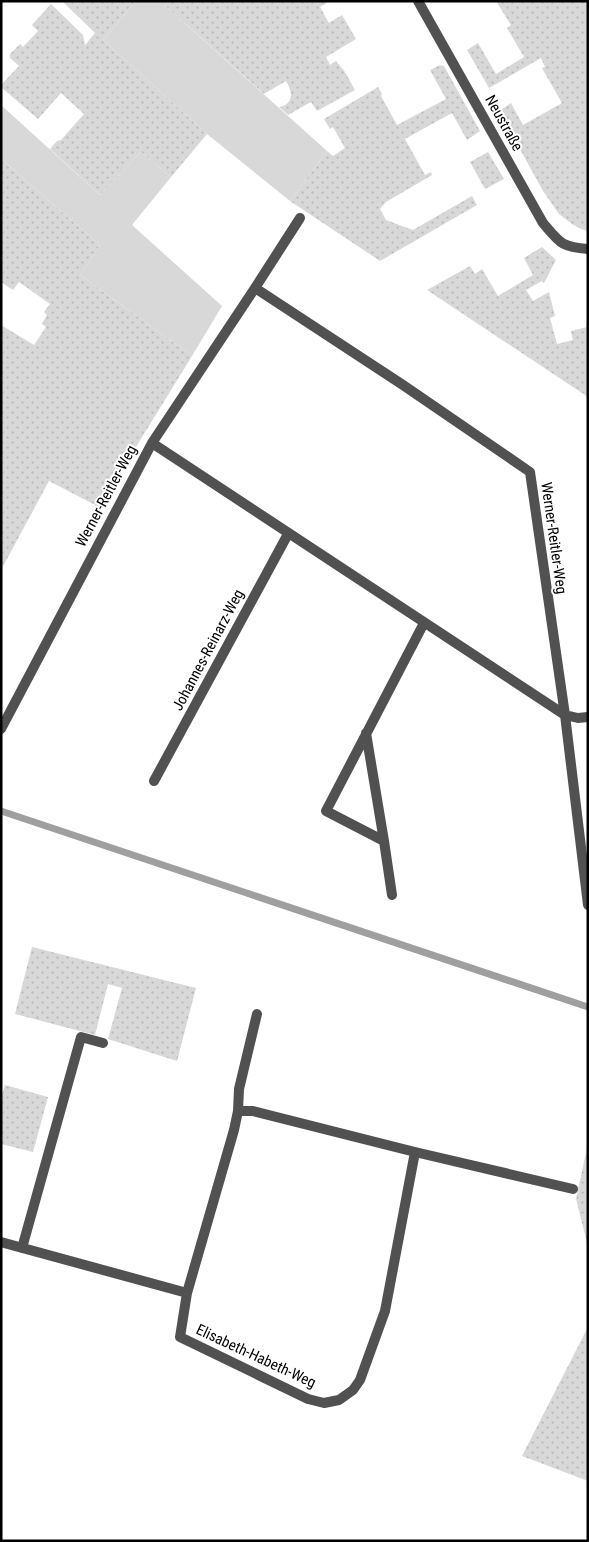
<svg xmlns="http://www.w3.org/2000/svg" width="589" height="1542" font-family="'Roboto Condensed',sans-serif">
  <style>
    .grass { fill: #d8d8d8 }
    .garden { fill: url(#garden-dots) }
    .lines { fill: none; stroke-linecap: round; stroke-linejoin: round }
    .stream { stroke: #9f9f9f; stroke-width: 7 }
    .street { stroke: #515151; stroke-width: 10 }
    .labels { text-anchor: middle; stroke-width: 4; stroke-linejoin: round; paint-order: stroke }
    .street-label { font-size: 15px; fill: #000; stroke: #fff }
  </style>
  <defs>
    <pattern id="garden-dots" width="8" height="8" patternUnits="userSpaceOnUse" patternTransform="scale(1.25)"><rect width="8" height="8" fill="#d8d8d8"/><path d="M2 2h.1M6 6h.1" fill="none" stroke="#b8b8b8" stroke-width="1.8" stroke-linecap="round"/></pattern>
  </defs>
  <rect width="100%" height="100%" fill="#fff"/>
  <path class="grass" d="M136 1H160L327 151 290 201 207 134 103 40Z
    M1 105 100 195 141 152 171 177 132 225 222 306 192 356 80 275 100 245 1 159Z"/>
  <path class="garden" d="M62 1H136L103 40 207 134 171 177 141 152 100 195 50 149 57 141 61 140 84 114 61 93 38 119 1 87V85L19 66 10 58V54L20 44 23 47 38 31 32 25 51 4 83 35 85 45 95 33Z
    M160 1H330L320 7 329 23 342 15 356 39 326 57 330 65 336 61 345 72 355 90 317 111 311 102 288 115 279 107C294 104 293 92 286 81L264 94Z
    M496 1H588V231L581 229 572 224 559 214 543 191 499 111 511 103 523 125 562 103 542 68 545 67 541 58 489 88 467 50 478 43 496 74 524 57 507 28 511 25Z
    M440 65 444 66 480 131 467 140 452 113 405 139 425 175 431 172 432 175 386 202 380 209 386 220 413 230 472 196 477 205 380 261 290 201 327 151 333 156 345 148 333 127 330 129 324 119 378 87 382 94 381 96 397 125 446 99 430 70Z
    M488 152 504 179 485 189 470 162Z
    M1 159 100 245 80 275 192 356 99 507 49 481 1 570V325L34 345 46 327 42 324 47 315 44 312 50 304 19 282 13 290 1 282Z
    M542 247 556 260 544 283 542 281 526 290 533 301 549 292 555 316 550 318 557 344 573 340 571 331 587 327 586 324H588V397L427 290 470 266 475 274 482 269 498 296 533 275 524 258Z
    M32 947 196 988 177 1061 108 1039 122 988 108 984 95 1035 15 1014Z
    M5 1085 48 1097 33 1152 1 1144V1098Z
    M588 1143V1247L576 1199Z
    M588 1327V1481L522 1456Z"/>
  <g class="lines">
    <path class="stream" d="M1 811 588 1007"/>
    <path class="street" d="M418 1 543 223C560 243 561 247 588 249
      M255 288 403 385 530 472 565 715 588 905
      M152 443 565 715 578 718 588 717
      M1 729 152 443 255 288 300 218
      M366 733 384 841
      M154 781 288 534
      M392 895 384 841 326 811 424 623
      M257 1014 239 1089 238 1111 234 1130 187 1293 180 1337 308 1399 324 1403 339 1400 353 1390 360 1380 385 1311 415 1152
      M238 1111H253L415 1152 573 1189
      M1 1242 187 1293
      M22 1248 81 1037 103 1043"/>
  </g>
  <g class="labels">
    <g class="street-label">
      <text transform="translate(504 123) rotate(61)" y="5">Neustraße</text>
      <text transform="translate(106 496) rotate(-62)" y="5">Werner-Reitler-Weg</text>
      <text transform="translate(554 538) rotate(82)" y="5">Werner-Reitler-Weg</text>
      <text transform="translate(208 650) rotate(-62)" y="5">Johannes-Reinarz-Weg</text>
      <text transform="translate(256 1356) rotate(25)" y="5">Elisabeth-Habeth-Weg</text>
    </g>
  </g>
  <rect width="589" height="1542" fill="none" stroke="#000000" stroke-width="5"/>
</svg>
